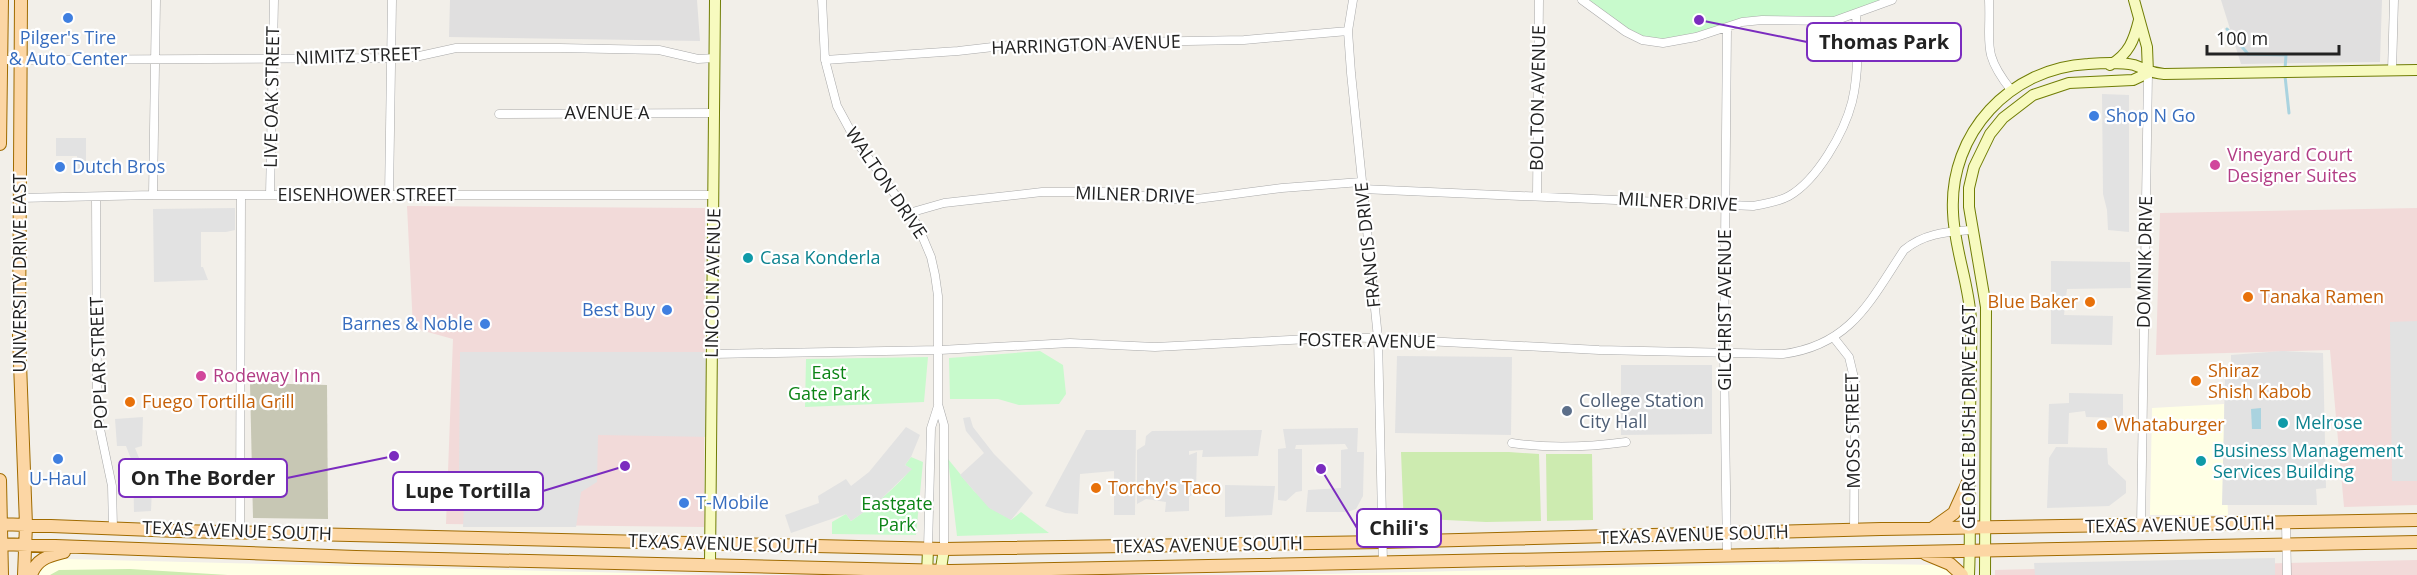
<svg xmlns="http://www.w3.org/2000/svg" width="2417" height="575" font-family="'Open Sans',sans-serif">
  <style>
    .residential { fill: #e0dfdf }
    .commercial { fill: #f2dad9 }
    .education { fill: #ffffe5 }
    .construction { fill: #c7c7b4 }
    .grass { fill: #cdebb0 }
    .park { fill: #c8facc }
    .parking { fill: #e2e2e2 }
    .water { fill: #aad3df }
    .lines { fill: none; stroke-linecap: round; stroke-linejoin: round }
    .stream { stroke: #aad3df; stroke-width: 3 }
    .street-casing { stroke: #a9a9a9; stroke-width: 9 }
    .secondary-casing { stroke: #707d05; stroke-width: 12 }
    .primary-casing { stroke: #a06b00; stroke-width: 14 }
    .street { stroke: #fff; stroke-width: 8 }
    .secondary { stroke: #f7fabf; stroke-width: 10 }
    .primary { stroke: #fcd6a4; stroke-width: 12 }
    .shop-dot { fill: #3f7fe0; stroke: #fff; stroke-width: 2 }
    .hotel-dot { fill: #d1479c; stroke: #fff; stroke-width: 2 }
    .culture-dot { fill: #0f9aa8; stroke: #fff; stroke-width: 2 }
    .food-dot { fill: #e8710a; stroke: #fff; stroke-width: 2 }
    .service-dot { fill: #5c6f8a; stroke: #fff; stroke-width: 2 }
    .labels { text-anchor: middle; stroke-width: 4.5; stroke-linejoin: round; paint-order: stroke }
    .shop-label { font-size: 18px; fill: #366cbe; stroke: #fff; text-anchor: start }
    .street-label { font-size: 18px; fill: #222; stroke: #fff }
    .hotel-label { font-size: 18px; fill: #b23c85; stroke: #fff; text-anchor: start }
    .culture-label { font-size: 18px; fill: #0d838f; stroke: #fff; text-anchor: start }
    .food-label { font-size: 18px; fill: #c56008; stroke: #fff; text-anchor: start }
    .park-label { font-size: 18px; fill: #0c8416; stroke: #fff }
    .service-label { font-size: 18px; fill: #4e5e75; stroke: #fff; text-anchor: start }
    .leader { fill: none; stroke: #7b2cbf; stroke-width: 2 }
    .callout-dot { fill: #7b2cbf; stroke: #fff; stroke-width: 2 }
    .callout { fill: #fff; stroke: #7b2cbf; stroke-width: 2 }
    .callout-label { font-size: 20px; text-anchor: middle; font-weight: bold; fill: #222 }
  </style>
  <rect width="100%" height="100%" fill="#f2efe9"/>
  <path class="residential" d="M450 0H697L700 41 449 37Z
    M2221 0H2382L2380 62 2241 64Z"/>
  <path class="commercial" d="M407 206 705 208 704 527 446 524 453 339 413 328Z
    M2417 208V505L2344 507 2330 350 2156 355 2160 213Z
    M2417 560V575H1995V570Z"/>
  <path class="education" d="M2224 404 2228 515H2150L2152 408Z
    M55 559H66L709 575H36L39 569Z
    M1815 563 1942 565 1956 575H1282Z"/>
  <path class="construction" d="M250 383 327 385 328 519 253 518Z"/>
  <path class="grass" d="M1401 452H1509L1539 454 1541 521 1486 522 1426 519 1404 527Z
    M1546 454H1592L1593 520 1547 521Z
    M130 569 228 575H50L59 570Z"/>
  <path class="park" d="M1588 0H1884L1832 18 1737 22 1666 40 1636 38Z
    M1040 351 1063 365 1066 394 1059 404 1019 405 998 399H950L949 358Z
    M928 357 924 402 805 407 806 359Z
    M911 457 923 462 916 535 832 534V522L846 514 851 521C873 506 894 490 911 469L905 465Z
    M948 459 974 491 1011 520 1021 512 1049 533 957 536Z"/>
  <path class="parking" d="M2102 94 2129 95V232L2108 230 2107 210 2103 194Z
    M56 138H86V173H77V156H56Z
    M235 208V230L226 232H201V267H203L208 280 154 282 153 209Z
    M2051 261 2130 262 2131 288 2067 289 2064 315 2113 316 2112 345 2051 344Z
    M2417 321V481H2392L2390 322Z
    M2282 351 2323 353 2326 488 2316 489 2317 505H2222L2225 377 2231 375V355Z
    M460 352H713L712 437 598 435 597 482 581 492 576 527H463L465 483 459 471Z
    M1397 356 1512 357 1511 435 1395 433Z
    M1621 365H1712V434L1621 435Z
    M2069 393 2123 394V418L2086 417 2085 411 2069 413 2068 444H2048L2049 404 2069 403Z
    M143 417 142 446 135 448 142 465 153 466 151 511 134 512 133 464 126 446H117L115 419Z
    M970 417 973 427 994 454 1033 493 1011 520 989 508 960 475 984 453 966 431 963 418Z
    M906 427 920 435 911 457 905 465 912 469 877 503 851 521 846 514 791 533 785 515 819 503 818 496 846 479 851 486 869 472Z
    M1358 428 1357 452H1364L1363 496 1356 509 1347 512H1306L1308 490 1341 488V450L1348 449 1345 444 1296 445 1295 449H1302V491L1296 492 1286 501 1278 500V449L1286 448 1283 429Z
    M1086 430H1136L1135 515H1114V471L1080 474 1078 514 1065 513 1045 506Z
    M1262 430 1258 456 1202 457 1203 450 1189 451V455L1197 452 1196 492 1189 497V511L1165 512 1166 502 1146 499 1137 504V450L1145 445 1146 436 1152 431Z
    M2056 447 2107 448 2108 464 2126 481V493L2109 506 2047 508 2049 458Z
    M1225 485 1275 486 1272 515 1225 517Z
    M2275 558V575H2035L2034 563Z"/>
  <path class="water" d="M2261 408V429H2252L2251 409Z"/>
  <g class="lines">
    <path class="stream" d="M2227 29 2248 54 2286 55 2285 69
      M2285 76 2289 113"/>
    <g class="street-casing">
      <path id="street" d="M822 0 825 60 837 106 856 141 918 226 931 257 935 275 938 296V404L944 425V549
        M1353 0 1348 31 1351 73 1378 338 1383 563
        M1582 0 1626 32 1642 40 1663 43 1696 37 1742 22 1762 20 1834 21 1892 0
        M1989 0C1991 44 1981 52 2011 90
        M0 60 392 58 415 57 456 48H560L659 50 698 59 715 58
        M825 60 958 51 1019 44 1244 40 1348 31
        M2392 71 2394 0
        M499 114 715 113
        M1362 189 1753 206C1765 204 1778 202 1789 196 1817 180 1844 133 1852 102 1859 74 1858 43 1856 14
        M153 195 156 0
        M270 195 274 0
        M1537 195 1539 0
        M389 196 392 0
        M96 197 97 391 100 429 112 486 113 528
        M19 198 153 195H714
        M909 213 944 203 1042 192H1105L1172 199H1197L1282 188 1361 182
        M1834 338 1849 357 1855 382 1854 530
        M713 354 940 350 1070 343 1155 347 1349 337 1599 350 1783 354C1851 345 1870 301 1904 250 1924 233 1947 232 1971 230
        M1512 443C1551 449 1588 447 1626 442
        M2286 523 2287 575
        M2141 526 2148 73
        M240 532 241 195
        M928 549 931 428 938 406
        M1727 555 1724 354 1727 28"/>
    </g>
    <g class="secondary-casing">
      <path id="secondary" d="M2134 0 2147 47 2148 73
        M2110 65C2129 54 2134 40 2139 20
        M710 565 715 0
        M927 575 928 549
        M940 575 944 549
        M1969 575C1971 533 1969 490 1969 447 1970 405 1972 362 1971 320 1969 283 1954 248 1953 212 1949 133 2010 68 2088 64 2101 63 2121 62 2134 65 2146 69 2149 73 2164 74L2417 70
        M1985 575 1986 307 1969 207V188L1974 167 1990 134 2003 118 2033 95 2069 83 2133 80 2148 73"/>
    </g>
    <g class="primary-casing">
      <path id="primary" d="M21 0 19 336 26 525 24 575
        M0 144 2 0
        M0 480 2 575
        M0 524 178 531 944 549 1382 542 1881 529 2417 520
        M1933 528 1954 513 1969 480
        M0 544 356 557 950 571 2417 542
        M1926 554 1950 564 1962 575
        M31 575C37 558 49 556 64 552"/>
    </g>
    <use href="#street" class="street"/>
    <use href="#secondary" class="secondary"/>
    <use href="#primary" class="primary"/>
  </g>
  <g class="shop-dot">
    <circle cx="68" cy="18" r="6"/>
    <circle cx="2094" cy="116" r="6"/>
    <circle cx="60" cy="167" r="6"/>
    <circle cx="667" cy="310" r="6"/>
    <circle cx="485" cy="324" r="6"/>
    <circle cx="58" cy="459" r="6"/>
    <circle cx="684" cy="503" r="6"/>
  </g>
  <g class="hotel-dot">
    <circle cx="2215" cy="165" r="6"/>
    <circle cx="201" cy="376" r="6"/>
  </g>
  <g class="culture-dot">
    <circle cx="748" cy="258" r="6"/>
    <circle cx="2283" cy="423" r="6"/>
    <circle cx="2201" cy="461" r="6"/>
  </g>
  <g class="food-dot">
    <circle cx="2248" cy="297" r="6"/>
    <circle cx="2090" cy="302" r="6"/>
    <circle cx="2196" cy="381" r="6"/>
    <circle cx="130" cy="402" r="6"/>
    <circle cx="2102" cy="425" r="6"/>
    <circle cx="1096" cy="488" r="6"/>
  </g>
  <circle class="service-dot" cx="1567" cy="411" r="6"/>
  <g class="labels">
    <g class="shop-label">
      <text x="68" y="44" text-anchor="middle">Pilger's Tire<tspan x="68" dy="21">&amp; Auto Center</tspan></text>
      <text x="2106" y="122">Shop N Go</text>
      <text x="72" y="173">Dutch Bros</text>
      <text x="655" y="316" text-anchor="end">Best Buy</text>
      <text x="473" y="330" text-anchor="end">Barnes &amp; Noble</text>
      <text x="58" y="485" text-anchor="middle">U-Haul</text>
      <text x="696" y="509">T-Mobile</text>
    </g>
    <g class="street-label">
      <text transform="translate(1086 45) rotate(-2)" y="6">HARRINGTON AVENUE</text>
      <text transform="translate(358 56) rotate(-2)" y="6">NIMITZ STREET</text>
      <text transform="translate(272 97) rotate(-89)" y="6">LIVE OAK STREET</text>
      <text transform="translate(1538 98) rotate(-89)" y="6">BOLTON AVENUE</text>
      <text x="607" y="119">AVENUE A</text>
      <text transform="translate(886 183) rotate(56)" y="6">WALTON DRIVE</text>
      <text x="367" y="201">EISENHOWER STREET</text>
      <text transform="translate(1135 195) rotate(2)" y="6">MILNER DRIVE</text>
      <text transform="translate(1678 202) rotate(3)" y="6">MILNER DRIVE</text>
      <text transform="translate(1368 245) rotate(-96)" y="6">FRANCIS DRIVE</text>
      <text transform="translate(2145 262) rotate(-89)" y="6">DOMINIK DRIVE</text>
      <text transform="translate(20 273) rotate(-90)" y="6">UNIVERSITY DRIVE EAST</text>
      <text transform="translate(713 283) rotate(-89)" y="6">LINCOLN AVENUE</text>
      <text transform="translate(1725 310) rotate(-90)" y="6">GILCHRIST AVENUE</text>
      <text transform="translate(1367 341) rotate(1)" y="6">FOSTER AVENUE</text>
      <text transform="translate(99 363) rotate(-92)" y="6">POPLAR STREET</text>
      <text transform="translate(1969 417) rotate(-90)" y="6">GEORGE BUSH DRIVE EAST</text>
      <text transform="translate(1853 431) rotate(-91)" y="6">MOSS STREET</text>
      <text transform="translate(2180 525) rotate(-1)" y="6">TEXAS AVENUE SOUTH</text>
      <text transform="translate(237 531) rotate(2)" y="6">TEXAS AVENUE SOUTH</text>
      <text transform="translate(1694 535) rotate(-2)" y="6">TEXAS AVENUE SOUTH</text>
      <text transform="translate(723 544) rotate(2)" y="6">TEXAS AVENUE SOUTH</text>
      <text transform="translate(1208 545) rotate(-1)" y="6">TEXAS AVENUE SOUTH</text>
    </g>
    <g class="hotel-label">
      <text x="2227" y="161">Vineyard Court<tspan x="2227" dy="21">Designer Suites</tspan></text>
      <text x="213" y="382">Rodeway Inn</text>
    </g>
    <g class="culture-label">
      <text x="760" y="264">Casa Konderla</text>
      <text x="2295" y="429">Melrose</text>
      <text x="2213" y="457">Business Management<tspan x="2213" dy="21">Services Building</tspan></text>
    </g>
    <g class="food-label">
      <text x="2260" y="303">Tanaka Ramen</text>
      <text x="2078" y="308" text-anchor="end">Blue Baker</text>
      <text x="2208" y="377">Shiraz<tspan x="2208" dy="21">Shish Kabob</tspan></text>
      <text x="142" y="408">Fuego Tortilla Grill</text>
      <text x="2114" y="431">Whataburger</text>
      <text x="1108" y="494">Torchy's Taco</text>
    </g>
    <g class="park-label">
      <text x="829" y="379">East<tspan x="829" dy="21">Gate Park</tspan></text>
      <text x="897" y="510">Eastgate<tspan x="897" dy="21">Park</tspan></text>
    </g>
    <g class="service-label">
      <text x="1579" y="407">College Station<tspan x="1579" dy="21">City Hall</tspan></text>
    </g>
  </g>
  <path class="leader" d="M1699 20L1807 42M394 456L287 478M625 466L543 491M1321 469L1357 528"/>
  <g class="callout-dot">
    <circle cx="1699" cy="20" r="6"/>
    <circle cx="394" cy="456" r="6"/>
    <circle cx="625" cy="466" r="6"/>
    <circle cx="1321" cy="469" r="6"/>
  </g>
  <g class="callout">
    <rect x="1807" y="23" width="154" height="38" rx="6"/>
    <rect x="119" y="459" width="168" height="38" rx="6"/>
    <rect x="393" y="472" width="150" height="38" rx="6"/>
    <rect x="1357" y="509" width="84" height="38" rx="6"/>
  </g>
  <g class="callout-label">
    <text x="1884" y="49">Thomas Park</text>
    <text x="203" y="485">On The Border</text>
    <text x="468" y="498">Lupe Tortilla</text>
    <text x="1399" y="535">Chili's</text>
  </g>
  <path d="M2207 45v9h132v-9" fill="none" stroke="#222222" stroke-width="3"/>
  <text x="2216" y="45" font-size="18" fill="#222222" stroke="#ffffff" stroke-width="4.5" paint-order="stroke">100 m</text>
</svg>
